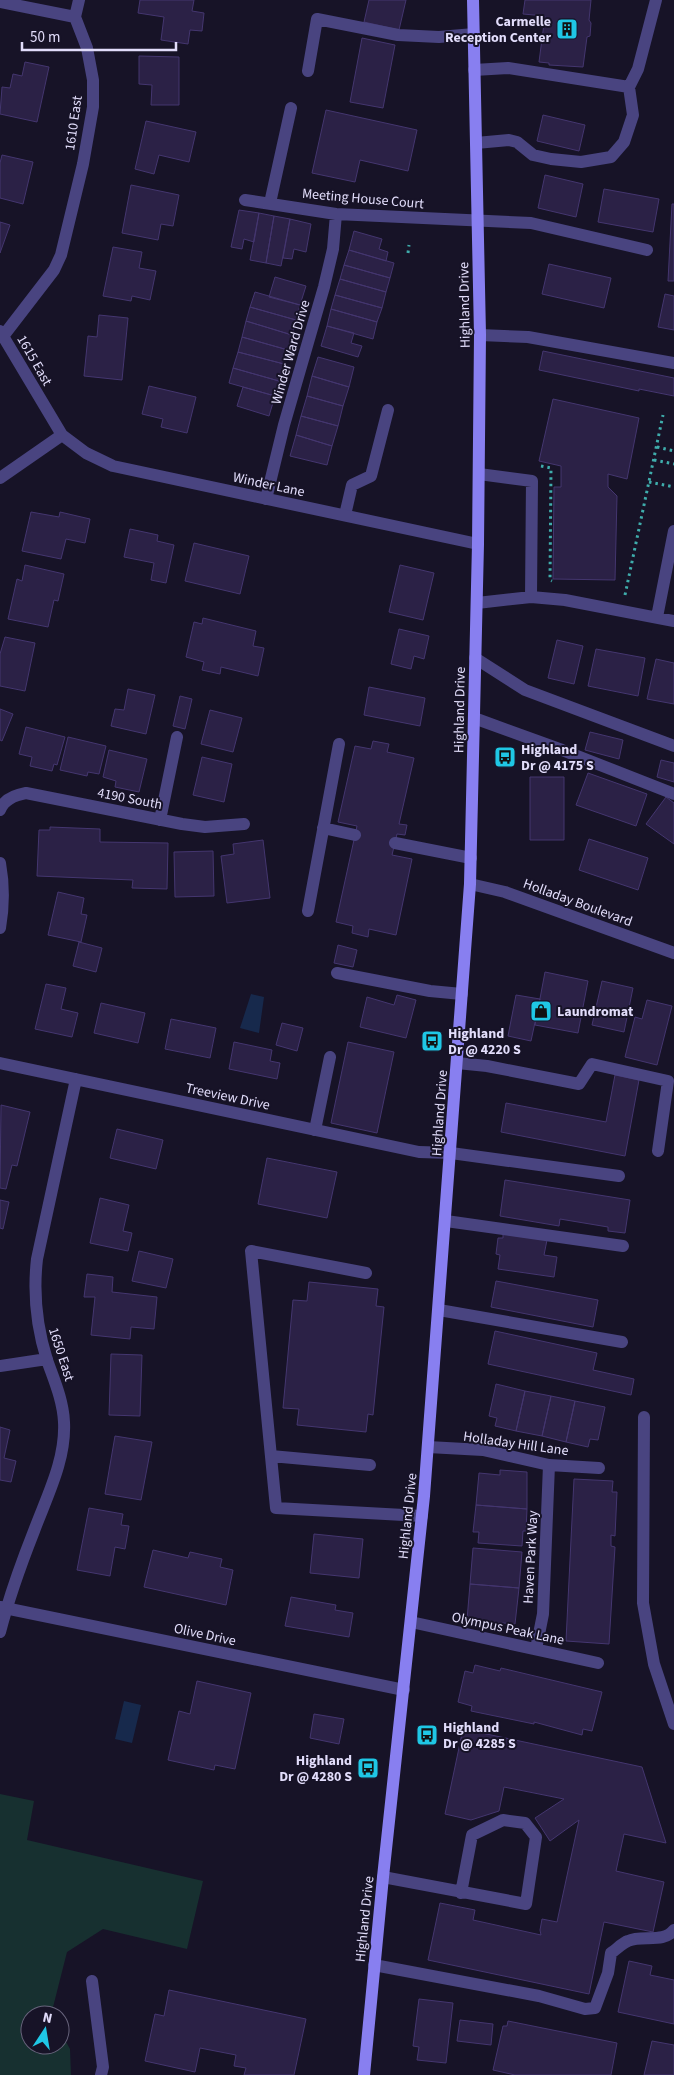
<svg xmlns="http://www.w3.org/2000/svg" width="674" height="2075" font-family="'Source Sans 3',sans-serif">
  <style>
    .green { fill: #173030 }
    .water { fill: #17294c }
    .building { fill: #2b2146; stroke: #44366f }
    .lines { fill: none; stroke-linecap: round; stroke-linejoin: round }
    .path { stroke: #3fadac; stroke-width: 3; stroke-dasharray: 2.5 4; stroke-linecap: butt }
    .service { stroke: #494480; stroke-width: 12 }
    .minor { stroke: #494480; stroke-width: 12 }
    .tertiary { stroke: #494480; stroke-width: 12 }
    .secondary { stroke: #887ff0; stroke-width: 12 }
    .labels { text-anchor: middle; stroke-width: 4; stroke-linejoin: round; paint-order: stroke }
    .poi-label { font-size: 14px; font-weight: bold; fill: #e2ddfb; stroke: #171327; text-anchor: start }
    .street-label { font-size: 14px; fill: #e2ddfb; stroke: #171327 }
  </style>
  <rect width="100%" height="100%" fill="#171327"/>
  <path class="green" d="M0 1794 34 1801 27 1840 203 1881 187 1949 103 1929 67 1952 51 2015H30V2045H60V2031L70 2049 71 2075H0Z"/>
  <path class="water" d="M251 994 264 997 259 1033 240 1028Z
    M124 1701 141 1705 132 1743 115 1739Z"/>
  <path class="building" d="M140 0H194L192 11 204 13 202 31 190 30 188 44 161 40 164 17 138 13Z
    M369 0H406L399 30 364 22Z
    M525 0H591L589 20 591 23 590 36 587 37 583 67 549 65V63L539 62 545 16 523 14Z
    M362 38 395 45 383 108 350 102Z
    M139 56 179 57V105H151L152 85 139 84Z
    M25 62 49 67 37 122 0 114 2 87 10 88 13 74 22 76Z
    M326 110 417 130 408 171 360 160 355 182 312 173Z
    M543 115 585 125 579 151 537 141Z
    M146 121 196 132 189 162 159 155 154 174 135 169Z
    M2 155 33 162 23 204 0 198V163Z
    M545 175 583 184 576 217 538 208Z
    M131 185 179 195 173 226 161 224 158 240 122 233Z
    M604 189 659 199 653 232 598 222Z
    M672 204H674V281H668Z
    M239 210 259 213 254 242 244 239 242 249 231 247Z
    M259 213 274 216 266 263 250 260Z
    M274 216 290 219 281 266 266 263Z
    M290 219 311 224 306 252 294 249 292 259 283 258Z
    M0 222 10 225 0 253Z
    M354 231 382 239 379 249 388 252 386 261 349 250Z
    M113 247 142 252 139 268 156 271 150 300 132 296 131 301 103 296Z
    M349 250 394 263 390 278 344 265Z
    M549 264 611 278 604 308 542 294Z
    M344 265 390 278 386 292 340 279Z
    M275 277 306 286 300 305 269 297Z
    M340 279 386 292 382 308 335 295Z
    M255 292 300 305 296 320 250 307Z
    M665 294 674 296V330L658 327Z
    M335 295 382 308 377 322 331 309Z
    M250 307 296 320 292 335 246 321Z
    M331 309 377 322 373 339 327 326Z
    M99 315 128 318 122 380 84 376 88 336 97 337Z
    M246 321 292 335 288 350 242 337Z
    M327 326 354 333 351 343 362 346 358 357 321 346Z
    M242 337 288 350 284 364 238 352Z
    M543 351 674 378V396L639 389V391L539 370Z
    M238 352 284 364 279 381 233 368Z
    M318 357 354 367 349 387 312 376Z
    M233 368 279 381 275 396 229 383Z
    M312 376 349 387 343 406 307 396Z
    M149 386 196 397 187 433 161 427 163 419 142 414Z
    M243 387 275 396 269 416 237 406Z
    M307 396 343 406 338 426 301 416Z
    M553 399 639 418 627 479 608 474V487L617 496 615 580 553 579 554 487H561V466L539 461Z
    M301 416 338 426 332 446 296 435Z
    M296 435 332 446 327 465 290 456Z
    M31 512 59 517 60 512 90 519 85 543 66 539 61 559 22 551Z
    M130 529 158 535 157 541 174 545 166 583 151 580 154 563 124 557Z
    M194 543 249 556 240 594 185 581Z
    M25 565 64 574 58 601 54 600 48 627 8 619 17 579 22 581Z
    M400 565 434 573 423 620 389 612Z
    M203 618 256 631 253 646 264 648 258 676 221 667 220 674 202 670 204 662 186 657 194 622 202 624Z
    M399 629 429 636 424 659 414 656 411 669 391 664Z
    M5 637 35 643 25 691 0 686V654Z
    M557 640 583 646 574 684 548 678Z
    M596 649 645 658 638 696 588 686Z
    M656 659 674 663V704L647 699Z
    M369 687 425 698 420 726 364 715Z
    M128 689 155 695 146 734 111 726 115 709 124 710Z
    M180 696 192 699 185 729 173 726Z
    M0 709 13 714 2 741 0 740Z
    M210 710 242 718 233 752 201 744Z
    M26 727 65 737 57 765 54 764 52 771 30 766 32 757 19 754Z
    M590 732 623 740 619 759 585 750Z
    M68 737 106 746 99 774 88 772 87 776 60 770Z
    M373 741 389 744 387 752 414 758 399 824 407 825 405 835 397 834 392 855 412 859 396 935 369 929 368 937 352 933 353 926 336 922 357 826 338 822 355 746 371 749Z
    M109 750 147 759 139 792 115 787 116 781 103 777Z
    M202 757 232 764 224 802 193 795Z
    M661 760 674 763V782L657 777Z
    M588 773 647 794 636 826 576 805Z
    M530 777H564V840H530Z
    M666 797 674 803V844L646 824Z
    M50 827 100 829V842L168 843 167 889 132 888 133 880 37 876 39 830H50Z
    M589 839 648 858 638 890 579 870Z
    M263 840 270 898 227 903 221 856 234 854 233 844Z
    M213 851 214 896 175 897 174 852Z
    M58 892 84 898 81 914 87 915 81 942 48 935Z
    M79 942 102 948 96 972 73 966Z
    M338 945 357 950 353 967 334 963Z
    M545 972 588 981 578 1033 535 1025Z
    M602 981 633 988 624 1032 592 1025Z
    M46 984 66 988 61 1009 78 1013 72 1037 35 1029Z
    M397 995 416 1000 406 1038 360 1027 367 997 394 1005Z
    M516 995 540 999 531 1041 508 1036Z
    M647 1000 672 1006 657 1065 625 1057 635 1017 642 1019Z
    M101 1003 145 1013 138 1043 94 1033Z
    M171 1019 216 1028 210 1058 165 1049Z
    M282 1023 303 1028 297 1051 276 1045Z
    M234 1042 272 1050 270 1061 280 1063 277 1079 229 1069Z
    M348 1042 394 1052 377 1133 331 1123Z
    M615 1075 639 1080 625 1156 501 1132 506 1103 606 1122Z
    M1 1105 30 1112 17 1166 12 1165 6 1189 0 1188Z
    M117 1129 163 1140 156 1169 110 1158Z
    M267 1158 337 1172 327 1218 258 1204Z
    M505 1180 630 1200 625 1233 608 1231V1227L560 1219 559 1226 500 1216Z
    M100 1198 129 1205 123 1231 132 1233 128 1251 90 1243Z
    M0 1200 9 1202 3 1229 0 1228Z
    M503 1234 547 1240 544 1255 557 1257 554 1277 498 1269 500 1255 496 1254 498 1238H503Z
    M139 1251 173 1259 166 1288 132 1281Z
    M87 1274 113 1277 112 1292 157 1297 154 1329 131 1327 130 1339 91 1335 95 1297H84Z
    M496 1281 598 1300 593 1327 491 1307Z
    M309 1282 378 1289 376 1306 384 1307 373 1415 368 1414 366 1432 297 1425 299 1409 283 1408 293 1300 307 1301Z
    M495 1331 597 1353 593 1370 634 1379 631 1395 488 1364Z
    M111 1354 142 1355 140 1416 109 1415Z
    M496 1384 525 1391 516 1431 495 1426 497 1418 489 1416Z
    M525 1391 551 1396 542 1436 516 1431Z
    M551 1396 575 1401 566 1442 542 1436Z
    M575 1401 605 1407 598 1440 590 1439 588 1447 566 1442Z
    M0 1427 10 1430 4 1458 16 1461 11 1482 0 1480Z
    M115 1436 152 1442 141 1500 105 1494Z
    M500 1470 527 1472V1509L476 1505 479 1473 500 1475Z
    M574 1479 613 1481 612 1492H617L615 1536 611 1535V1546L615 1547 609 1644 566 1641Z
    M476 1505 527 1509 526 1531H523L522 1546 478 1543 479 1532H473Z
    M89 1508 123 1514 121 1525 129 1526 125 1549 115 1547 110 1576 77 1570Z
    M314 1534 363 1539 359 1578 310 1573Z
    M473 1548 522 1552 519 1588 470 1584Z
    M153 1550 188 1558 190 1552 222 1559 220 1567 233 1570 226 1605 144 1587Z
    M470 1584 519 1588 515 1624 467 1620Z
    M291 1597 336 1605 335 1610 353 1613 349 1637 285 1626Z
    M475 1665 500 1671 501 1668 602 1692 592 1731 583 1729 582 1735 534 1722V1724L471 1711 472 1706 458 1702 465 1671 473 1673Z
    M197 1681 251 1693 235 1769 215 1765 214 1770 168 1760 179 1711 190 1714Z
    M314 1714 344 1719 339 1744 310 1738Z
    M463 1729 642 1767 666 1843 624 1834 616 1871 664 1882 653 1932 604 1922 589 1994 428 1960 440 1903 475 1910 473 1920 541 1935 540 1930 542 1919 557 1922 579 1820 550 1841 535 1818 564 1799 504 1787 499 1811 471 1820 445 1814Z
    M629 1961 652 1966 650 1975 674 1980V2024L618 2012Z
    M169 1990 306 2019 294 2075H244L246 2068 234 2066 236 2055 200 2048 195 2072 145 2061 155 2014 164 2016Z
    M419 1999 453 2003 446 2063 417 2060 419 2047 413 2046Z
    M460 2020 493 2024 491 2045 457 2041Z
    M508 2021 617 2043 611 2075H515L493 2070 503 2026H507Z
    M652 2041 674 2045V2075H644Z"/>
  <g class="lines">
    <path class="path" d="M408 253 409 245
      M657 447 674 451
      M654 460 674 464
      M541 466 551 468 550 580 552 581
      M649 482 674 487
      M625 595 663 415"/>
    <path class="service" d="M474 70 508 68 629 87 638 69 656 0
      M308 71 317 19 398 35 439 37 474 34
      M476 143 509 140 517 142 533 155 551 159 581 162 611 157 624 142 633 115 629 87
      M245 200 336 214 531 223 647 250
      M270 203 291 108
      M480 335 528 337 674 363
      M479 474 532 481 531 597
      M266 499 284 425 324 287 333 249 336 214
      M345 515 352 485 371 476 388 410
      M477 603 531 597 565 600 674 621
      M657 617 674 531
      M475 658 525 690 674 746
      M474 718 562 750 674 794
      M323 828 355 835
      M395 843 471 858
      M308 911 339 744
      M337 973 430 991 462 994
      M457 1063 487 1066 579 1084 592 1064 668 1081 658 1151
      M315 1130 330 1057
      M451 1153 619 1176
      M446 1221 623 1246
      M366 1273 251 1251 276 1508 422 1516
      M439 1310 622 1342
      M644 1417 643 1603 654 1664 674 1724
      M271 1456 370 1465
      M383 1877 526 1904 536 1837 525 1823 503 1820 472 1835 461 1893
      M374 1965 539 1996 585 2009 595 2008 608 1973 611 1953C616 1950 622 1943 628 1941 642 1934 663 1944 674 1930
      M92 1981 103 2067 101 2075"/>
    <path class="minor" d="M0 2 75 17
      M0 331 62 435 86 453 113 466 478 544
      M4 335 54 270 61 255 83 164 93 107V80L87 48 75 17 79 0
      M0 478 62 435
      M0 810C4 799 15 795 26 793L182 824 205 827 244 824
      M160 820 177 737
      M0 863C4 885 4 905 0 928
      M0 1063 419 1152 451 1153
      M0 1366 47 1359
      M428 1447 483 1450 549 1465 599 1468
      M0 1607 404 1690
      M411 1622 598 1663
      M0 1632C9 1597 21 1564 34 1531 47 1496 66 1460 64 1422 63 1400 54 1380 47 1360 36 1325 33 1294 37 1259L76 1079
      M536 1649 543 1614 549 1465"/>
    <path class="tertiary" d="M470 884 505 892 674 953"/>
    <path class="secondary" d="M364 2075 383 1877 424 1496 470 884 478 544 480 335 473 0"/>
  </g>
  <defs>
    <g id="building-square" transform="scale(1.125)"><rect x="-9" y="-9" width="18" height="18" rx="4" fill="#1fc7e5" stroke="#171327"/><path d="M-4-6H4V6H1V3H-1V6H-4ZM-2.5-4.3h1.7v1.8h-1.7ZM.8-4.3h1.7v1.8H.8ZM-2.5-1h1.7V.8h-1.7ZM.8-1h1.7V.8H.8Z" fill="#111"/></g>
    <g id="bus-square" transform="scale(1.125)"><rect x="-9" y="-9" width="18" height="18" rx="4" fill="#1fc7e5" stroke="#171327"/><path d="M-5-6H5V4H4V6H2V4H-2V6H-4V4H-5ZM-3.5-4V0h7V-4ZM-3.5 1.2v1.5H-2V1.2ZM2 1.2v1.5H3.5V1.2Z" fill="#111"/></g>
    <g id="shop-square" transform="scale(1.125)"><rect x="-9" y="-9" width="18" height="18" rx="4" fill="#1fc7e5" stroke="#171327"/><path d="M-5-2.5h2.3a2.7 3.5 0 0 1 5.4 0H5L5.5 6h-11ZM-1.5-2.5h3a1.5 2.3 0 0 0-3 0Z" fill="#111"/></g>
  </defs>
  <g fill-rule="evenodd">
    <use href="#building-square" x="567" y="29"/>
    <use href="#bus-square" x="505" y="757"/>
    <use href="#shop-square" x="541" y="1011"/>
    <use href="#bus-square" x="432" y="1041"/>
    <use href="#bus-square" x="427" y="1735"/>
    <use href="#bus-square" x="368" y="1768"/>
  </g>
  <g class="labels">
    <g class="poi-label">
      <text x="551" y="26" text-anchor="end">Carmelle<tspan x="551" dy="16">Reception Center</tspan></text>
      <text x="521" y="754">Highland<tspan x="521" dy="16">Dr @ 4175 S</tspan></text>
      <text x="557" y="1016">Laundromat</text>
      <text x="448" y="1038">Highland<tspan x="448" dy="16">Dr @ 4220 S</tspan></text>
      <text x="443" y="1732">Highland<tspan x="443" dy="16">Dr @ 4285 S</tspan></text>
      <text x="352" y="1765" text-anchor="end">Highland<tspan x="352" dy="16">Dr @ 4280 S</tspan></text>
    </g>
    <g class="street-label">
      <text transform="translate(73 123) rotate(-82)" y="5">1610 East</text>
      <text transform="translate(363 198) rotate(5)" y="5">Meeting House Court</text>
      <text transform="translate(464 305) rotate(-91)" y="5">Highland Drive</text>
      <text transform="translate(290 352) rotate(-74)" y="5">Winder Ward Drive</text>
      <text transform="translate(35 360) rotate(60)" y="5">1615 East</text>
      <text transform="translate(269 484) rotate(12)" y="5">Winder Lane</text>
      <text transform="translate(459 710) rotate(-89)" y="5">Highland Drive</text>
      <text transform="translate(130 798) rotate(11)" y="5">4190 South</text>
      <text transform="translate(578 902) rotate(20)" y="5">Holladay Boulevard</text>
      <text transform="translate(228 1096) rotate(12)" y="5">Treeview Drive</text>
      <text transform="translate(439 1113) rotate(-86)" y="5">Highland Drive</text>
      <text transform="translate(62 1354) rotate(72)" y="5">1650 East</text>
      <text transform="translate(516 1443) rotate(8)" y="5">Holladay Hill Lane</text>
      <text transform="translate(407 1516) rotate(-84)" y="5">Highland Drive</text>
      <text transform="translate(530 1557) rotate(-87)" y="5">Haven Park Way</text>
      <text transform="translate(508 1628) rotate(12)" y="5">Olympus Peak Lane</text>
      <text transform="translate(205 1634) rotate(12)" y="5">Olive Drive</text>
      <text transform="translate(364 1919) rotate(-84)" y="5">Highland Drive</text>
    </g>
  </g>
  <g transform="translate(45 2030) rotate(12)"><circle r="24" fill="#171327" stroke="#68647c"/>
  <path d="M0-4L9 19L0 12L-9 19Z" fill="#1fc7e5"/>
  <text y="-8" font-size="14" font-weight="bold" text-anchor="middle" fill="#e2ddfb">N</text>
  </g>
  <path d="M22 42v8h154v-8" fill="none" stroke="#e2ddfb" stroke-width="2.5"/>
  <text x="30" y="42" font-size="15" fill="#e2ddfb" stroke="#171327" stroke-width="4" paint-order="stroke">50 m</text>
</svg>
